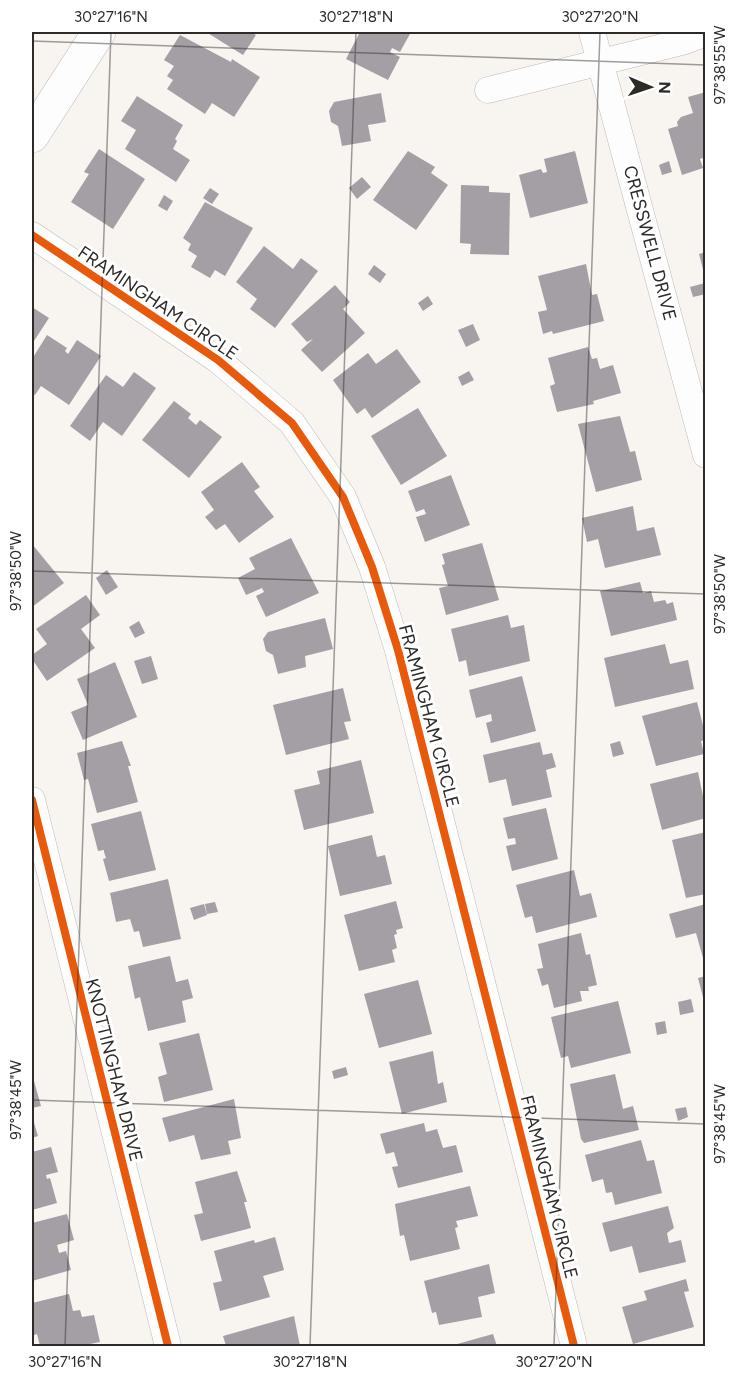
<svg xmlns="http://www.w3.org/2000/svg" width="737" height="1378" font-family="Figtree,sans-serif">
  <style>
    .building { fill: #a39fa5 }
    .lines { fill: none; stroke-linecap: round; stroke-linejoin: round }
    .minor-casing { stroke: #bdb9b6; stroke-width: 27 }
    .tertiary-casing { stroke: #bdb9b6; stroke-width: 34 }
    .minor { stroke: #fefdfd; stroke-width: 26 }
    .tertiary { stroke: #fefdfd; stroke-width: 33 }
    .cycleway-casing { stroke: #fff; stroke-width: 11 }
    .cycleway { stroke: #e8590c; stroke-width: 8 }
    .ticks { fill: none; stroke: #2d2a28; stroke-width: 1.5; stroke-opacity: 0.45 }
    .labels { text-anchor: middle; stroke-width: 6; stroke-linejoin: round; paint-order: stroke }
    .street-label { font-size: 18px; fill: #2d2a28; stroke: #fff }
    .neatline { fill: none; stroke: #2d2a28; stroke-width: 2 }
    .ticks-label { font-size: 15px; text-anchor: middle; fill: #2d2a28 }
  </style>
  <rect width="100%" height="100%" fill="#f8f4f0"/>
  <path class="building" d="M206 32H250L256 35 243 55Z
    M360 32H411L400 52 392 48 390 52 400 57 388 80 346 59Z
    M180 35 231 62 232 59 260 77 234 117 212 103 205 114 167 89 173 80 167 76 174 66 164 60Z
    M706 92V157L700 159 703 168 682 175 668 129 678 126 677 122 681 117 693 113 688 97Z
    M381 93 386 122 368 125 371 141 342 146 338 126 331 122 329 111 334 102Z
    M137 96 183 125 175 139 177 141 173 149 190 160 176 182 125 149 136 130 121 121Z
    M99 149 145 179 113 229 71 202 89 174 84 172Z
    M408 151 435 167 431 173 448 185 416 230 373 200Z
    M575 151 588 203 530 218 519 175 541 169 543 173 547 172 544 159Z
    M669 161 672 172 662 175 659 165Z
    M362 177 371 187 357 199 349 188Z
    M461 185 489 186V192L510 193 509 255 470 254 471 244 460 243Z
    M210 188 219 194 212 204 203 198Z
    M164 195 173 201 167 211 158 206Z
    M205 202 253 228 225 276 215 270 210 278 191 267 197 256 188 250 191 244 183 238Z
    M264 246 293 269 301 258 318 271 275 328 250 309 257 299 236 282Z
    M706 252V277H705L699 254Z
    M586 264 592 295 597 294 604 321 553 334 552 331 543 334 538 312 547 310 538 276Z
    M374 265 386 274 380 283 368 274Z
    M705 283 706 294 693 297 690 287Z
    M335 285 350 302 343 309 365 333 322 372 301 350 313 339 307 342 291 324Z
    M428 296 433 304 423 311 418 303Z
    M32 307 49 318 32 344Z
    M473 324 480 340 466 347 458 330Z
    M47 335 67 348 65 351 68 354 77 340 101 356 69 405 41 386 35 395 32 393V359Z
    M588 347 592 359 597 358 600 369 613 365 621 393 593 401 594 404 557 412 550 386 555 384 548 358Z
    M397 349 421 382 372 418 365 408 357 414 333 380 368 353 376 364Z
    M469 371 474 380 462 386 458 377Z
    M134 372 156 388 122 436 103 422 90 441 70 426 106 375 123 387Z
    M174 401 191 414 188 418 196 425 200 420 222 437 189 478 142 440Z
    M418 408 447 456 401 485 371 436Z
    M620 416 630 452 635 451 642 480 596 492 578 424Z
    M242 462 260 487 254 491 274 517 239 543 225 524 216 530 205 517 214 510 201 492Z
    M451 475 470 525 425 542 416 517 426 514 424 509 416 512 408 491Z
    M633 506 637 531 654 527 661 555 605 568 598 539 587 542 582 518Z
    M291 538 319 593 266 617 256 596 264 592 262 588 246 595 238 578 255 569 249 558Z
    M482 543 499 600 446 615 439 588 448 586 442 565 445 564 442 554Z
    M32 544 64 583 32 607Z
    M107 570 118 587 106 595 96 578Z
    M640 582 643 593 651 591 654 602 665 600 667 604 673 602 677 620 611 636 600 591Z
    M86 595 100 615 81 629 95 648 47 681 32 659V655L47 644 36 629Z
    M508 615 511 628 524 625 530 661 469 676 466 660 459 662 451 629Z
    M325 618 333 649 305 656 306 667 278 674 273 655 266 651 263 639 268 632Z
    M139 621 145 633 135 638 129 627Z
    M665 644 670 664 688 660 694 689 615 707 604 658Z
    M151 656 158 679 142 684 134 661Z
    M115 662 137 717 83 740 71 712 88 705 77 679Z
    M522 676 536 731 491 743 486 723 492 721 491 714 476 718 469 690Z
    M343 688 351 721 344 722 349 739 286 755 273 705Z
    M697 702 706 737V740L701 741 704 754 656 766 642 716Z
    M122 741 131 766H128L138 802 97 813 88 779 84 780 77 753Z
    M620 741 624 754 613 757 610 744Z
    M540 742 543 755 552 753 556 767 546 770 552 797 512 806 506 779 489 783 483 755Z
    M361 760 374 813 304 830 294 790 320 784 317 771Z
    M698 772 703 796 706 795V818L662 830 650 784Z
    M546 808 558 859 512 871 506 846 516 844 515 838 508 839 503 818Z
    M141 811 156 870 109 881 103 859 106 858 104 852V850L98 851 91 824Z
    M706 832V894L686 898 672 840Z
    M372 835 377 857 385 855 392 884 340 896 328 846Z
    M574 870 580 896 591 893 597 917 536 933 532 916 525 918 516 885Z
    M168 879 181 939 143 947 139 931 134 932 130 919 116 922 110 893Z
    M396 901 403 928 396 930 397 934 394 935 397 948 392 950 395 962 359 971 344 915Z
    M215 902 218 912 207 914 205 904Z
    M204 904 207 915 194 920 190 908Z
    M706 904V957L703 958 696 933 676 938 669 914Z
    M581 933 586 955 590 954 597 985 588 987 589 991H580L582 1001 554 1008 548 984 542 986 537 969 543 968 538 944Z
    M170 956 176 982 188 979 193 998 182 1001 186 1022 148 1031 140 997 135 999 128 966Z
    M706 976V1005H705L698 978Z
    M418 980 432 1034 379 1048 364 994Z
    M691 999 694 1012 680 1015 678 1002Z
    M618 1001 631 1053 571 1068 568 1056 561 1058 551 1017Z
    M665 1021 667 1033 657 1035 655 1023Z
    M199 1033 213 1090 164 1102 158 1077 167 1074 159 1043Z
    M433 1051 438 1084 443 1082 447 1102 402 1114 389 1062Z
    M346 1067 348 1075 334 1079 332 1071Z
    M615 1074 623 1109 633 1106 639 1130 584 1143 581 1139 570 1084Z
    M34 1081 41 1106 32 1108V1082Z
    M234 1099 241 1138 228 1141 231 1154 201 1160 194 1135 169 1142 162 1118Z
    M686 1107 688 1117 678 1121 675 1109Z
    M32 1116 38 1136 32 1138Z
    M424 1123 426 1132 437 1129 443 1148 456 1145 463 1172 398 1188 392 1167 398 1166 394 1152 386 1154 380 1134Z
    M641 1140 647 1161 654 1160 662 1193 615 1205 612 1192 606 1193 603 1179 592 1182 585 1155Z
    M51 1147 58 1172 46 1175 47 1179 50 1178 57 1203 32 1210V1152Z
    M237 1171 247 1202H244L251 1228 201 1241 194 1215 203 1213 195 1182Z
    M470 1186 478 1216 456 1221 458 1227 455 1228 460 1249 410 1261 404 1235 400 1236 395 1204Z
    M668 1206 674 1228 667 1233 669 1243 681 1240 686 1262 639 1273 632 1246 610 1252 602 1223Z
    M67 1214 74 1240 57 1245 59 1253 66 1251 71 1270 32 1281V1223Z
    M275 1237 284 1270 263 1276 270 1297 220 1311 213 1283 222 1281 214 1251 254 1240 255 1243Z
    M489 1264 495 1293 478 1297 482 1317 439 1325 436 1312 432 1313 424 1281Z
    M686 1279 689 1291 684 1292 694 1327 633 1344 622 1307 647 1300 644 1291Z
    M69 1294 73 1311 80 1310 82 1317 94 1315 100 1342 80 1346H40L37 1334 32 1336V1303Z
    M294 1316 300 1346H226L223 1336Z
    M493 1334 497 1346H450Z"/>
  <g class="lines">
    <g class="minor-casing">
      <path id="minor" d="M592 32 706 455
        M488 90 682 42 706 33
        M32 235 218 360 292 423 343 497 372 567 398 650 574 1346
        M32 800 168 1346"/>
    </g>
    <g class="tertiary-casing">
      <path id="tertiary" d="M32 136 99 32"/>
    </g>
    <use href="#minor" class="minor"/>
    <use href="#tertiary" class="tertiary"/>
    <g class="cycleway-casing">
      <path id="cycleway" d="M32 235 218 360 292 423 343 497 372 567 398 650 574 1346
        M32 800 168 1346"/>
    </g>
    <use href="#cycleway" class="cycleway"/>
  </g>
  <path class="ticks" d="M32 41 706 65M32 571 706 594M32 1100 706 1124M65 1346 111 32M310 1346 356 32M554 1346 600 32"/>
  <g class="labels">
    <g class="street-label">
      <text transform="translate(650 243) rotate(75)" y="6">CRESSWELL DRIVE</text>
      <text transform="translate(158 303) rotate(34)" y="6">FRAMINGHAM CIRCLE</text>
      <text transform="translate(429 716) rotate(75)" y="6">FRAMINGHAM CIRCLE</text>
      <text transform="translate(114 1070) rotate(76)" y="6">KNOTTINGHAM DRIVE</text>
      <text transform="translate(549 1187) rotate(76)" y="6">FRAMINGHAM CIRCLE</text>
    </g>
  </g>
  <rect width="737" height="1378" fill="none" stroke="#ffffff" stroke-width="66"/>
  <g transform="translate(650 87) rotate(92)" stroke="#ffffff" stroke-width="4.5" paint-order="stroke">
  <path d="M0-4.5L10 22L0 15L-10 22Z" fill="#2d2a28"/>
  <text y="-9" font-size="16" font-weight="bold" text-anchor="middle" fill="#2d2a28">N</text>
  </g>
  <rect x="33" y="33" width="671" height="1312" class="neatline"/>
  <g class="ticks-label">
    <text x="111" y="22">30°27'16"N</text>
    <text x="356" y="22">30°27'18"N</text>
    <text x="600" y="22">30°27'20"N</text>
    <text transform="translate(720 65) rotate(-90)" y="5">97°38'55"W</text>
    <text transform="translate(16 571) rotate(-90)" y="5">97°38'50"W</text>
    <text transform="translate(720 594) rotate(-90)" y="5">97°38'50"W</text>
    <text transform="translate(16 1100) rotate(-90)" y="5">97°38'45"W</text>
    <text transform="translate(720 1124) rotate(-90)" y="5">97°38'45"W</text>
    <text x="65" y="1367">30°27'16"N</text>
    <text x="310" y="1367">30°27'18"N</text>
    <text x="554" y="1367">30°27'20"N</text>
  </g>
</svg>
